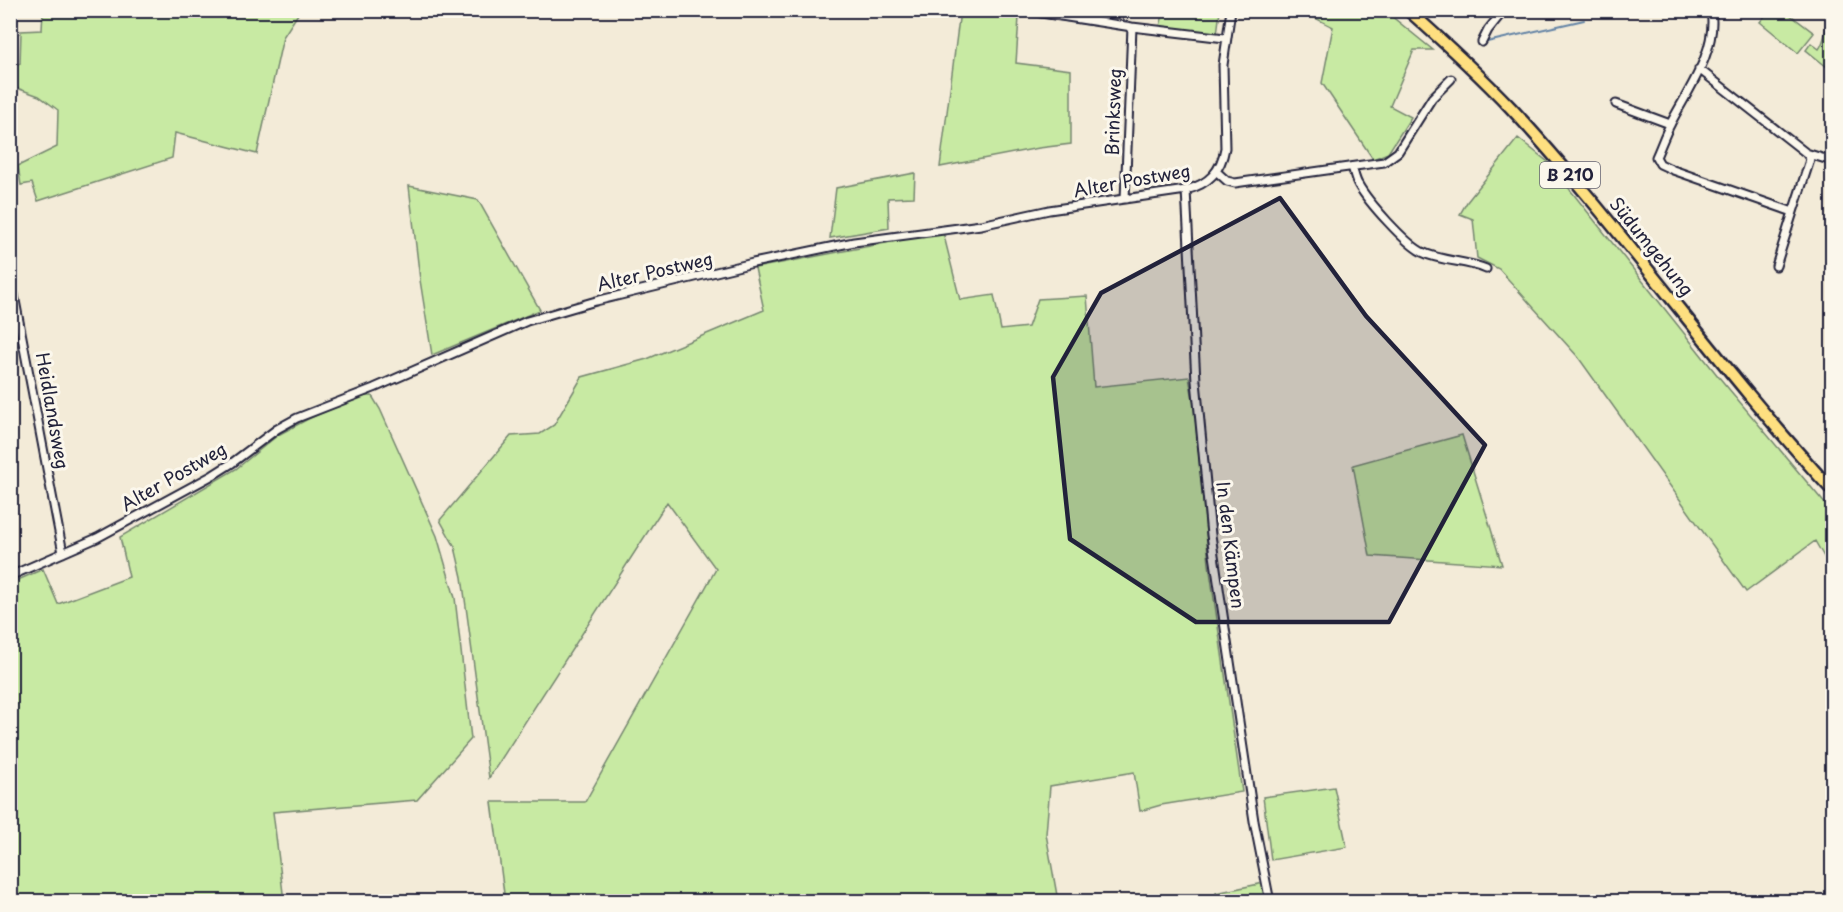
<svg xmlns="http://www.w3.org/2000/svg" width="1843" height="912" font-family="'Playpen Sans',sans-serif">
  <style>
    .green { fill: #c8eaa3; stroke: #75866f; stroke-width: 1.5 }
    .lines { fill: none; stroke-linecap: round; stroke-linejoin: round }
    .stream { stroke: #6283a5; stroke-width: 2 }
    .street-casing { stroke: #22223b; stroke-width: 11 }
    .primary-casing { stroke: #22223b; stroke-width: 15 }
    .street { stroke: #fbf7ec; stroke-width: 7 }
    .primary { stroke: #fedf80; stroke-width: 10 }
    .marked { fill: #22223b; fill-opacity: 0.2; stroke: #22223b; stroke-width: 4.5; stroke-linejoin: round }
    .labels { text-anchor: middle; stroke-width: 6; stroke-linejoin: round; paint-order: stroke }
    .shield { fill: #fbf7ec; stroke: #636270; stroke-width: 1.5 }
    .shield-label { font-size: 16px; font-weight: bold; fill: #22223b }
    .street-label { font-size: 18px; fill: #22223b; stroke: #fbf7ec }
  </style>
  <rect width="100%" height="100%" fill="#f3ebd8"/>
  <filter id="ink" filterUnits="userSpaceOnUse"><feTurbulence type="fractalNoise" baseFrequency=".0167" numOctaves="2"/><feDisplacementMap in="SourceGraphic" scale="12" xChannelSelector="R" yChannelSelector="G"/><feConvolveMatrix kernelMatrix="1 2 1 2 8 2 1 2 1" color-interpolation-filters="sRGB"/></filter>
  <g filter="url(#ink)">
    <path class="green" d="M43 11H300L283 37 257 154 175 133 172 158 38 201 32 183 21 185 18 166 57 147 58 110 39 96 11 86 10 64H20L21 31 42 30Z
      M960 11H987L1019 17 1016 63 1071 70V144L1039 148 940 167Z
      M1164 11H1220L1217 34 1160 26Z
      M1313 11H1385L1433 50H1414L1390 106 1411 117 1388 153 1373 159 1322 83 1333 27 1311 16Z
      M1769 11H1785L1814 33 1798 53 1760 22Z
      M1832 11 1829 37 1832 54V71L1806 50 1811 43 1819 49C1827 39 1824 24 1832 11Z
      M1518 138 1548 162 1718 376 1832 512V571L1815 541 1746 592 1578 357 1499 269 1477 258 1473 219 1460 214 1467 202Z
      M915 173 914 197 888 198 889 228 830 238 836 188Z
      M409 186 478 200 540 310 432 355 420 280Z
      M943 232 960 300 994 295 1001 330 1028 327 1038 299 1087 296 1094 387 1189 377 1194 405 1209 564 1242 792 1161 805 1140 811 1134 772 1050 786 1046 834 1058 901H505L492 802H585L716 569 667 502 489 778 462 577 455 547 440 520 511 436 540 434 554 425 582 377 647 359 764 310 755 268Z
      M361 396H372L380 409 437 536 455 598 471 739 417 800 273 812 284 901H11L10 631 15 629 11 619V583L43 569 58 604 129 577 120 537 236 469 278 435 308 419Z
      M1462 435 1502 565 1370 556 1353 465Z
      M1334 787 1347 847 1271 860 1263 797Z
      M1264 883 1267 902H1213L1216 893Z"/>
    <g class="lines">
      <path class="stream" d="M994 10 1091 25
        M1093 17 1094 10
        M1487 42 1584 20"/>
      <g class="street-casing">
        <path id="street" d="M1022 10 1132 27 1225 38
          M1482 42 1488 30 1504 10
          M1699 69 1806 153 1810 158 1809 163 1793 212 1673 170 1660 164 1656 157C1661 146 1665 134 1671 123 1688 90 1718 50 1711 10
          M1616 104 1670 124
          M1806 153 1832 161
          M1352 167C1354 172 1355 179 1358 184 1368 202 1405 243 1422 252 1442 262 1466 260 1486 269
          M1217 172 1227 181 1235 183 1384 162 1398 152 1432 98 1451 79
          M1186 190 1196 381 1211 535 1254 821 1270 902
          M1125 199 1132 27
          M1776 266 1793 212
          M10 274 63 553
          M10 576 97 538 213 475 232 463 277 429 297 418 374 388 527 321 596 301 753 263 854 242 981 225 1049 210 1186 190C1209 184 1221 171 1225 148L1223 65 1231 10"/>
      </g>
      <g class="primary-casing">
        <path id="primary" d="M1408 10C1444 42 1478 73 1511 108 1624 230 1719 368 1832 490"/>
      </g>
      <use href="#street" class="street"/>
      <use href="#primary" class="primary"/>
    </g>
  </g>
  <path class="marked" d="M1280 198 1366 316 1485 445 1389 622H1196L1070 539 1053 377 1101 293Z"/>
  <g class="labels">
    <rect class="shield" x="1540" y="162" width="60" height="26" rx="4.5"/>
    <g class="shield-label">
      <text x="1570" y="181">B 210</text>
    </g>
    <g class="street-label">
      <text transform="translate(1114 112) rotate(-88)" y="6">Brinksweg</text>
      <text transform="translate(1132 181) rotate(-10)" y="6">Alter Postweg</text>
      <text transform="translate(1651 247) rotate(51)" y="6">Südumgehung</text>
      <text transform="translate(655 272) rotate(-13)" y="6">Alter Postweg</text>
      <text transform="translate(52 411) rotate(80)" y="6">Heidlandsweg</text>
      <text transform="translate(174 477) rotate(-30)" y="6">Alter Postweg</text>
      <text transform="translate(1230 545) rotate(83)" y="6">In den Kämpen</text>
    </g>
  </g>
  <rect width="1843" height="912" fill="none" stroke="#fbf7ec" stroke-width="36"/>
  <rect x="18" y="18" width="1807" height="876" fill="none" stroke="#22223b" stroke-width="2" filter="url(#ink)"/>
</svg>
